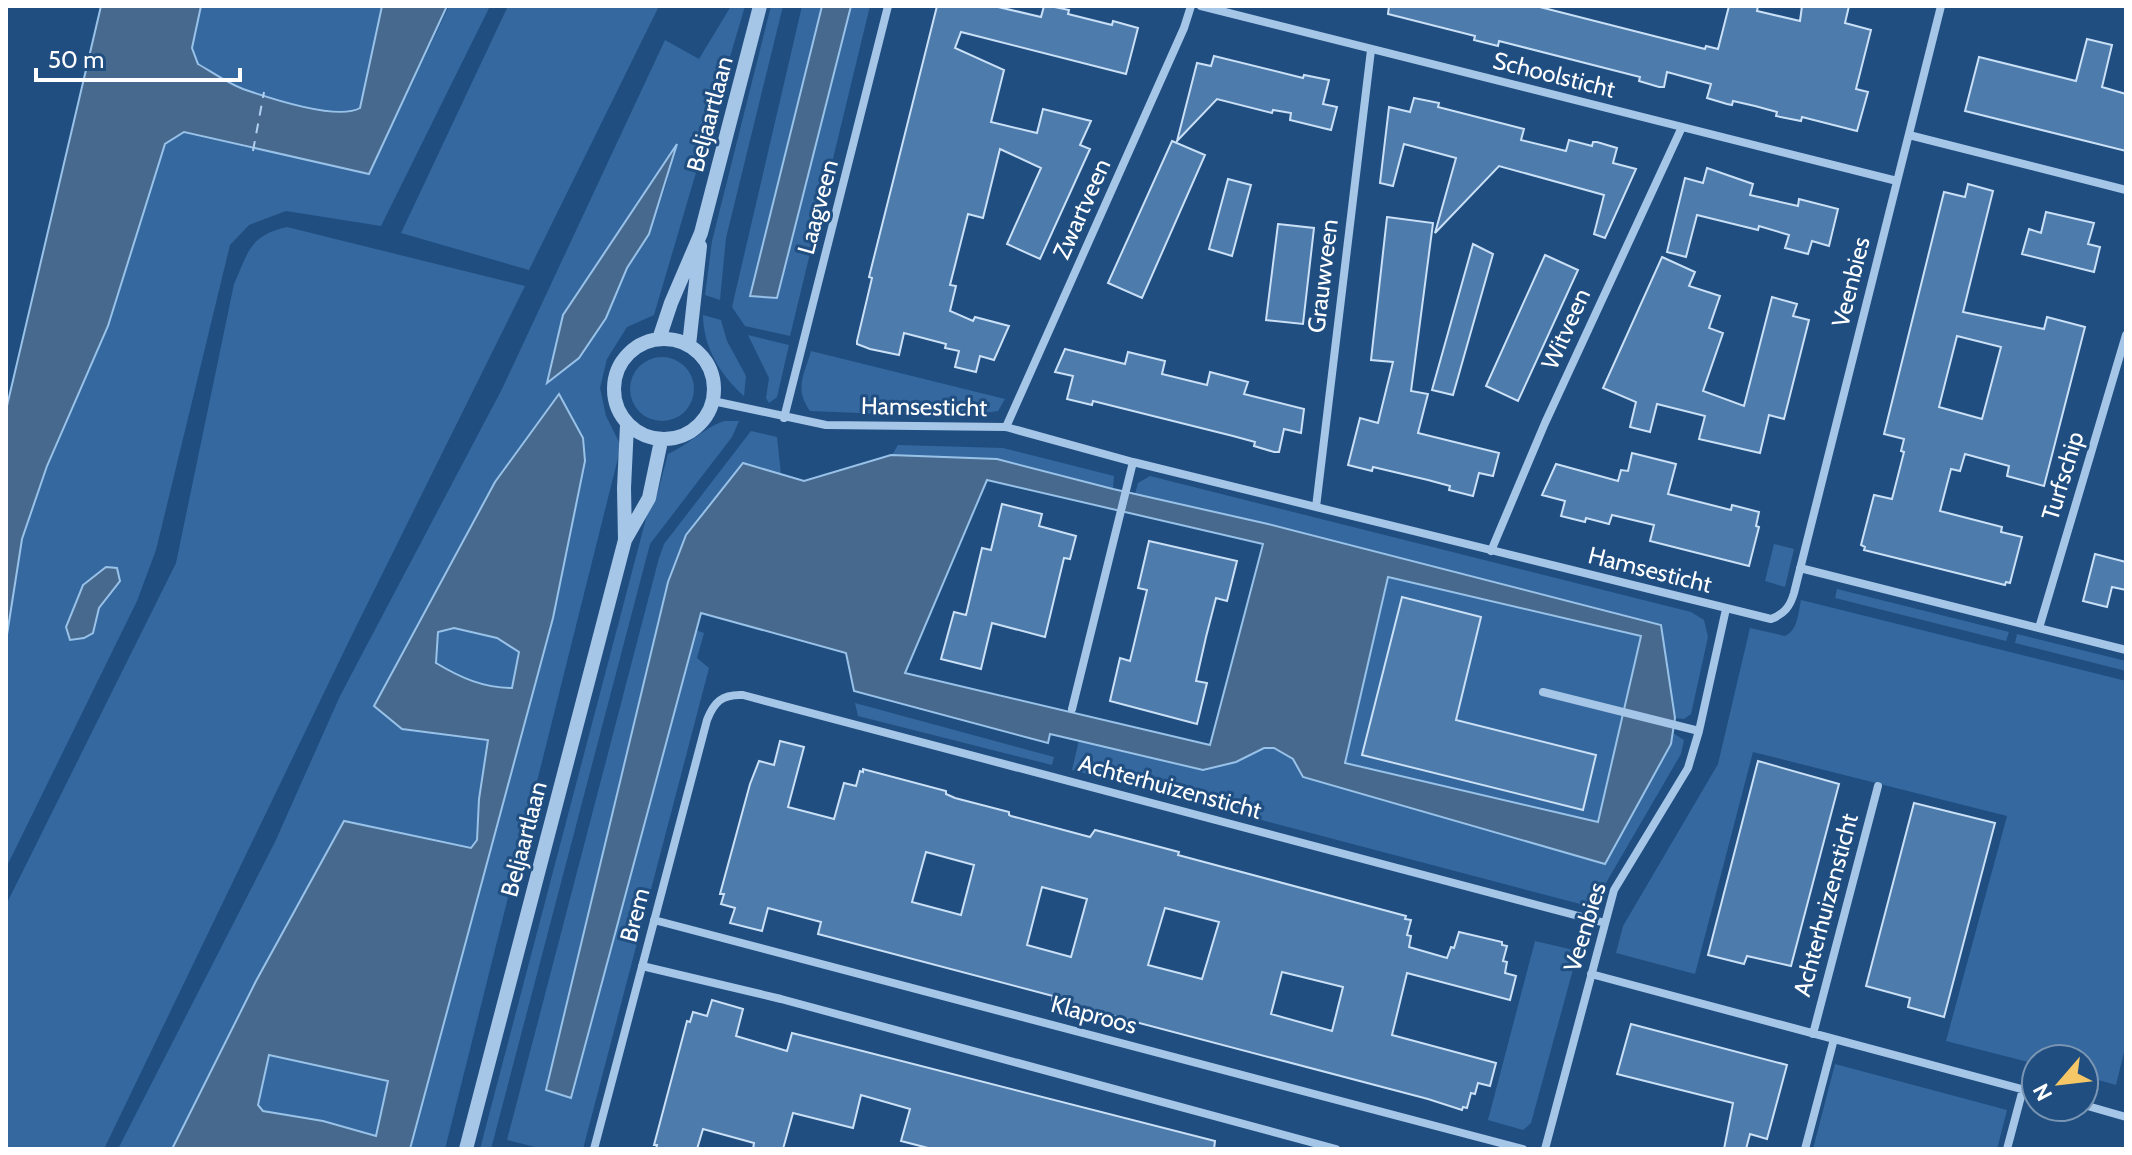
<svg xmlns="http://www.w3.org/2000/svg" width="2132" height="1155" font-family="Cabin,sans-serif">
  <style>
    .green { fill: #34689f; fill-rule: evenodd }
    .water { fill: #48698e; stroke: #99c2e9; stroke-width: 2; fill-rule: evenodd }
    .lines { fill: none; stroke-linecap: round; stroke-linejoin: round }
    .ferry { stroke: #b1d0f0; stroke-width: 2; stroke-dasharray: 10 8; stroke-linecap: butt }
    .building { fill: #4d7bac; stroke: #cae0f6; stroke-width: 2; fill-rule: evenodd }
    .minor { stroke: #a6c6e8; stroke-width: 8 }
    .tertiary { stroke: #a6c6e8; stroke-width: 14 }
    .labels { text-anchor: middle; stroke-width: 6; stroke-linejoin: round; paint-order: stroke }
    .street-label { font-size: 24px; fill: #fff; stroke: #204e81 }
  </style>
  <rect width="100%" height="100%" fill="#204e81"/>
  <path class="green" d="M201 6H382L360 108C336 121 269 98 243 89 227 83 212 72 198 64L192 48Z
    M449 6H490L381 226 286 211 249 225 230 245 156 550 137 601 6 868V637L23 537 46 471 108 326 161 148 183 133 369 174Z
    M508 6H659L529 270 401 233Z
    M731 6H745L654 315 627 327 607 359 600 388 606 416 621 446 445 1149H410L553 618 585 461 583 438 374 706 403 729 488 740 479 799 477 840 471 848 344 822 256 981 172 1149H118L275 842 340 696 502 389 665 40 699 59ZM675 147 666 185 649 234 547 382 563 315Z
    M771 6H783L726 238 720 300 705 295 712 241Z
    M802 6H822L750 296 777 297 851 6H870L790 336 745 326 732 307Z
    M287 227 525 286 348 643 104 1149H6V905L176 563 234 284C249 251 249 236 287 227Z
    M703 315 721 320 727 341 746 376 744 396C721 376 703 347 703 315Z
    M748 335 789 345 777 397 769 403 766 398 769 378Z
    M811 351 1005 399 998 411 957 417 810 411C794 388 804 376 811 351Z
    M630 389a32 32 0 1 1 64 0a32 32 0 1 1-64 0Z
    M725 421H739L732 437 650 544 491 1149H480L648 511 657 495 668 454C686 446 710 424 725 421Z
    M751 431 777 437 781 474 742 463 546 1090 571 1097 696 630 704 633 697 658 709 668 583 1149H543L507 1140 659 558 664 544Z
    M898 445 1003 448 1114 476 1113 489 997 459 892 455Z
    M1150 476 1691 612 1704 620 1708 637 1691 714 1684 719 1675 718 1661 624 1268 524 1135 494 1138 483Z
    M1774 544 1794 549 1785 587 1765 581Z
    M1388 577 1641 636 1598 823 1345 763Z
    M1837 589 2009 632 2006 641 1835 598Z
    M1801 600 2126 681V1044L2116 1085 2084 1076V1059H2036V1064L1946 1041 2007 816 1753 752 1695 974 1616 953 1623 926 1718 764 1750 628 1785 636C1798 630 1798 613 1801 600Z
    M454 628 497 638 519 652 512 688C483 687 461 677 436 663L438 632Z
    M2017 634 2126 661V671L2015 643Z
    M855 703 1054 757 1052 765 858 716Z
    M1673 733 1684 740 1681 754 1596 900 1580 904 1072 770 1079 740 1203 770 1236 762 1264 748H1274L1293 759 1604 864 1671 744Z
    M1535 941 1578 951 1531 1123 1523 1130 1488 1120Z
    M269 1054 388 1081 376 1136 323 1121 263 1111 257 1106Z
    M1835 1064 2007 1110 1997 1149H1813Z"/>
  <path class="water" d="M101 6H201L192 48 198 64C212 72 227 83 243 89 269 98 337 121 360 108L382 6H447L369 174 184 132 165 144 108 326 47 466 22 539 6 641V410Z
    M822 6H851L777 298 750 296Z
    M677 144 649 234 627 268 606 318 579 358 547 383 563 315Z
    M559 394 583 438 585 461 553 618 410 1149H172L256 981 344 821 471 848 477 840 479 799 488 740 402 729 374 706 495 482ZM454 628 497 638 519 652 512 688C484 688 461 678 436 663L438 632ZM269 1055 388 1081 376 1136 323 1121 263 1111 258 1105Z
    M891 455 997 459 1113 489 1268 524 1661 625 1675 718 1671 744 1605 864 1303 777 1293 759 1274 748H1264L1236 762 1203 770 1050 734 1048 743 854 691 846 653 701 613 571 1098 546 1090 668 582 686 535 743 463 804 481ZM987 480 1263 544 1210 745 905 673ZM1388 577 1641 636 1598 822 1345 763Z
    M106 567 117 568 120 581 99 608 93 633 84 638 70 640 66 627 83 585Z"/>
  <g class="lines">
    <path class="ferry" d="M253 151 264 92"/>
  </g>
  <path class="building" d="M937 6H994L1041 17 1044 6H1050L1069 10 1068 14 1112 25 1113 21 1138 28 1126 74 961 32 955 48 1004 70 991 122 1037 133 1043 109 1091 121 1080 145 1090 149 1040 259 1007 244 1041 168 1000 149 983 218 968 214 950 285 956 286 950 311 973 321 975 317 1009 326 994 360 980 356 976 372 955 367 959 351 945 348 946 344 904 333 899 355 870 349 857 344V341L872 278 869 277Z
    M1389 6H1536L1705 49 1706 46 1718 49 1729 6H1758L1757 11 1800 21 1802 6H1849L1845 23 1871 30 1856 89 1868 92 1857 131 1802 117 1801 121 1776 116 1777 112 1755 106 1733 101 1732 105 1727 104 1707 98 1711 84 1667 72 1664 87H1659L1639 81 1640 77 1499 41 1498 46 1474 40 1475 36 1388 14Z
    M2087 39 2112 45 2102 87 2126 94V151L1965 111 1979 57 2076 81Z
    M1214 56 1303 78 1304 75 1329 80 1323 104 1337 107 1331 130 1290 120 1291 113 1273 110 1272 113 1217 99 1177 141 1197 63 1211 66Z
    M1414 98 1439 103 1438 107 1524 129 1521 140 1566 151 1569 140 1592 146 1593 142H1597L1617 148 1613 163 1636 169 1605 238 1594 234 1604 195 1499 166 1435 233 1456 158 1404 144 1393 186 1380 183 1389 107 1410 112Z
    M1172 141 1205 155 1142 298 1108 283Z
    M1707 168 1753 184 1750 195 1798 206 1799 199 1838 209 1829 246 1812 241 1808 254 1785 248 1789 235 1759 226 1758 230 1697 215 1686 257 1667 252 1685 178 1703 183Z
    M1228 179 1251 185 1232 256 1209 249Z
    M1968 184 1993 191 1963 312 2044 329 2047 317 2085 327 2044 486 2007 476 2009 466 1965 454 1960 471 1951 469 1940 511 2002 527 2001 532 2022 537 2010 583 2006 582 2005 585 1864 550 1865 547 1861 545 1874 495 1892 499 1904 452 1901 451 1904 439 1884 434 1944 192 1965 197ZM1957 336 2001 347 1982 419 1939 407Z
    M2046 212 2094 223 2088 244 2100 247 2094 272 2022 254 2029 229 2041 233Z
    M1387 217 1433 223 1411 391 1428 394 1418 433 1499 453 1493 476 1479 473 1473 496 1449 490 1450 486 1428 480 1373 467 1372 471 1348 465 1360 418 1378 423 1393 362 1371 360Z
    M1278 224 1314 228 1303 324 1266 320Z
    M1473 244 1493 254 1453 395 1432 390Z
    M1545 255 1578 270 1518 401 1486 386Z
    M1662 257 1695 272 1689 286 1720 296 1709 328 1723 333 1703 391 1744 406 1772 297 1797 304 1793 316 1809 320 1784 419 1769 415 1760 453 1699 439 1705 416 1657 404 1650 432 1630 427 1636 402 1603 388Z
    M1065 349 1125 364 1128 352 1165 361 1162 374 1207 385 1210 372 1248 382 1244 394 1304 409 1301 433 1284 429 1279 452H1274L1254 446 1255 442 1233 436 1093 401 1092 405 1067 399 1073 376 1055 372Z
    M1632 453 1676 464 1668 494 1731 510 1732 505 1759 512 1756 526 1759 527 1749 566 1650 541 1654 525 1612 515 1609 524 1586 518 1585 522 1561 516 1565 501 1542 495 1556 464 1618 481 1621 470 1628 471Z
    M1002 504 1042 514 1039 526 1076 536 1070 559 1064 558 1045 637 992 623 981 669 941 659 954 612 966 615 982 548 991 550Z
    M1149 541 1237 561 1227 601 1216 598 1206 637 1196 681 1207 683 1197 724 1110 701 1120 658 1130 661 1147 590 1138 588Z
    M2095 554 2126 562V590L2112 587 2107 607 2083 601Z
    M1402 597 1481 617 1456 720 1596 755 1583 810 1362 755Z
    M780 741 804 747 788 807 834 819 844 783 856 786 860 771 863 772V769L946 791V794L955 798 1009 812V815L1011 816 1090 837 1095 830 1179 852 1178 855 1406 916 1405 919 1411 920 1407 935 1411 936 1409 947 1447 958 1451 947 1454 948 1459 932 1502 942V945L1507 946 1503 961 1507 962 1505 973 1516 976 1510 1000 1407 973 1392 1035 1496 1063 1490 1086 1478 1083 1475 1094 1471 1093 1467 1108 1463 1107 1462 1110 1428 1099 1052 1000 1053 996 818 934 821 922 768 908 762 931 730 923 735 908 721 904 724 894H720L750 784 759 761 774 765ZM926 852 974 865 961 915 912 902ZM1042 887 1087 899 1071 957 1027 945ZM1165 908 1219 922 1202 979 1148 965ZM1282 972 1343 987 1332 1031 1271 1014Z
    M1758 761 1839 784 1791 966 1747 956 1744 964 1708 955Z
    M1914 803 1995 823 1944 1017 1908 1007 1910 998 1866 986Z
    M712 1000 743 1009 736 1036 787 1051 792 1033 1215 1141 1214 1149H932L901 1141 910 1109 861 1095 853 1128 793 1113 783 1149H753L754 1143 703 1129 697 1149H656L657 1145H654L687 1021 690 1022 693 1012 707 1016Z
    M1631 1024 1787 1065 1767 1139 1750 1134 1746 1149H1724L1733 1103 1617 1074Z"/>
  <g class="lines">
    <path class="minor" d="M1201 6 1897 181
      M1909 135 2126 190
      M713 401 826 425 1006 427 1133 462 1771 619C1784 614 1790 607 1794 593L1941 6
      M784 418 888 6
      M1006 427 1184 28 1191 6
      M1316 507 1371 50
      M1491 551 1545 423 1682 127
      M1800 568 2126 650
      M2039 628 2126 335
      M1543 692 1699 731
      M1072 709 1133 462
      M654 920 1523 1149
      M642 966 781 999 1336 1149
      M1591 974 2036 1093
      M1813 1034 1878 786
      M2084 1105 2126 1117
      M594 1149 707 720C714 702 722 694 743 695L1605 923
      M1545 1149 1614 890 1688 768 1699 731 1726 609
      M1805 1149 1834 1039
      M2007 1149 2023 1089"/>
    <path class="tertiary" d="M614 389a50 50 0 1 1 100 0a50 50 0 1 1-100 0Z
      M659 339 671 303 701 233 760 6
      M689 345 700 246
      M625 540 624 488 627 425
      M466 1149 625 540 649 498 661 441"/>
  </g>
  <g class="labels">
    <g class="street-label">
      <text transform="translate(1554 75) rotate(14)" y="8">Schoolsticht</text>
      <text transform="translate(710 114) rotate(-75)" y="8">Beljaartlaan</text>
      <text transform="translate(818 207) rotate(-75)" y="8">Laagveen</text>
      <text transform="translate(1082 209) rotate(-66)" y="8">Zwartveen</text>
      <text transform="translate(1323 276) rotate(-83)" y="8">Grauwveen</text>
      <text transform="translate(1851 282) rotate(-76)" y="8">Veenbies</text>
      <text transform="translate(1566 329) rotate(-66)" y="8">Witveen</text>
      <text transform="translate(924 407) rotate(1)" y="8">Hamsesticht</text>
      <text transform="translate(2063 476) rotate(-73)" y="8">Turfschip</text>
      <text transform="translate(1650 570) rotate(14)" y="8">Hamsesticht</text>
      <text transform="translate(1170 787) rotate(15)" y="8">Achterhuizensticht</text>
      <text transform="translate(524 839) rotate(-75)" y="8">Beljaartlaan</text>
      <text transform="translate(1826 905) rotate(-75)" y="8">Achterhuizensticht</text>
      <text transform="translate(635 915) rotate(-75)" y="8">Brem</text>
      <text transform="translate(1585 927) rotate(-73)" y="8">Veenbies</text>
      <text transform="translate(1094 1015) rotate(15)" y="8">Klaproos</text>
    </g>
  </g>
  <rect width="2132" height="1155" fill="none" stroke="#ffffff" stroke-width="16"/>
  <g transform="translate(2060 1083) rotate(242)"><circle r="38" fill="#204e81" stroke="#7995b3" stroke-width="2"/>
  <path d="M0-6L14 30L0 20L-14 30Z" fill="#f5c767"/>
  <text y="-12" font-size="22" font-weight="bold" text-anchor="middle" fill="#ffffff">N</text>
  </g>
  <path d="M36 68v12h204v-12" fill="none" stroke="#ffffff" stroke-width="4"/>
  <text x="48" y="68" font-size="24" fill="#ffffff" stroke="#204e81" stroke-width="6" paint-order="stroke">50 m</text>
</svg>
